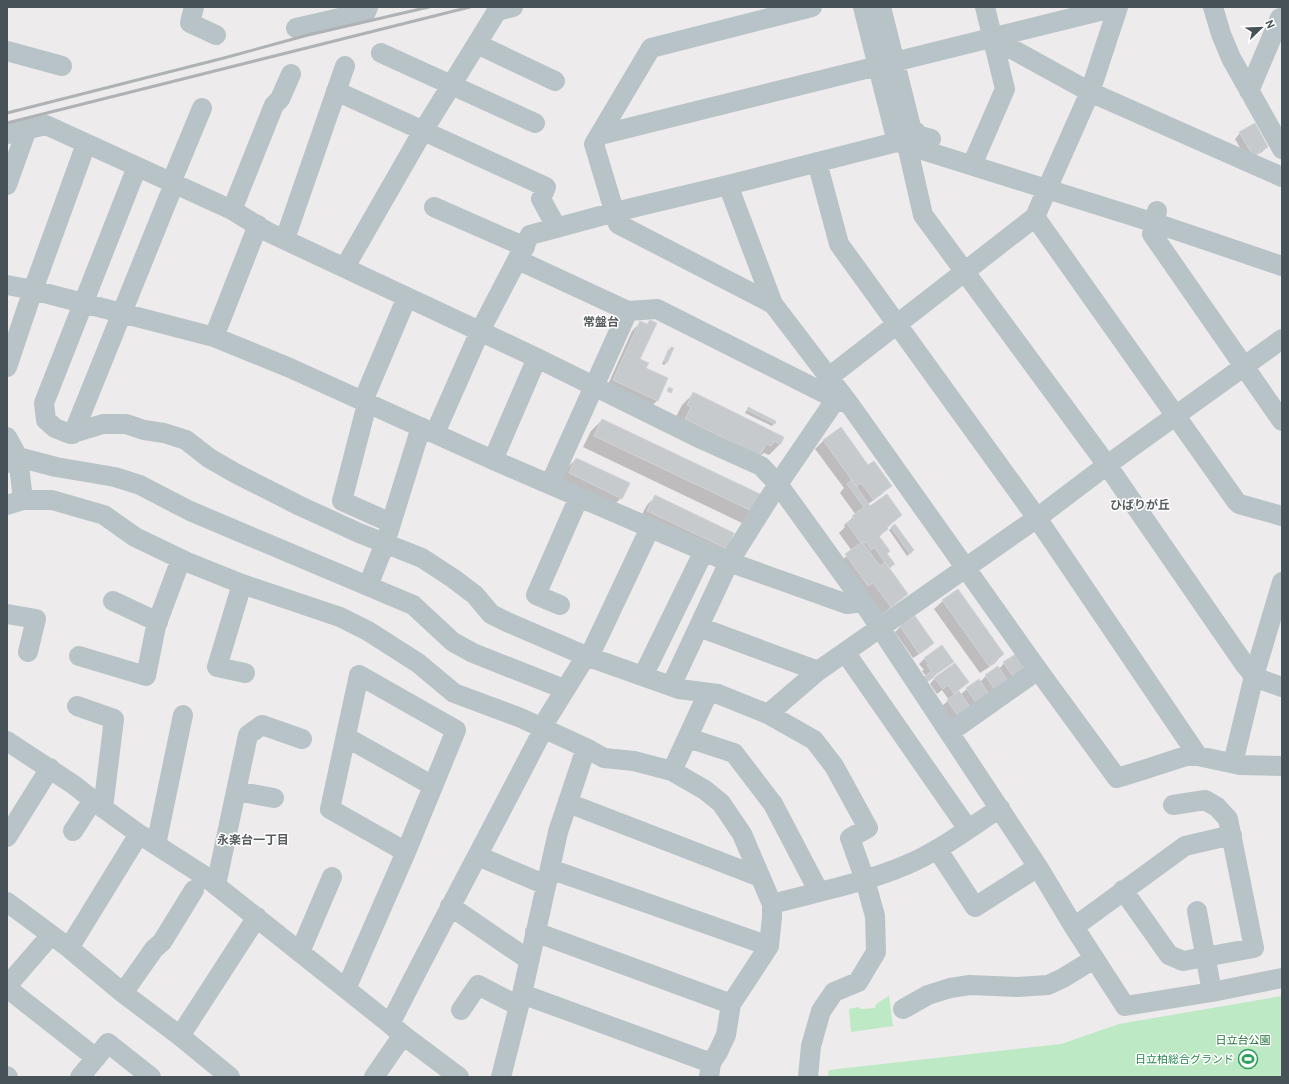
<svg xmlns="http://www.w3.org/2000/svg" width="1289" height="1084" font-family="Overpass,'Noto Sans JP',sans-serif">
  <style>
    .green { fill: #bde9c4 }
    .shadow { fill: #0003 }
    .building { fill: #c6cacd; stroke: #d0d3d7 }
    .lines { fill: none; stroke-linecap: round; stroke-linejoin: round }
    .minor { stroke: #b8c3c7; stroke-width: 20 }
    .rail { stroke: #aeb2b5; stroke-width: 3 }
    .labels { text-anchor: middle; stroke-width: 3; stroke-linejoin: round; paint-order: stroke }
    .park-label { font-size: 11px; fill: #1f7036; stroke: #fff }
    .leisure-label { font-size: 11px; fill: #27864d; stroke: #fff; text-anchor: end }
    .neighbourhood-label { font-size: 12px; font-weight: bold; fill: #595d60; stroke: #fff }
  </style>
  <rect width="100%" height="100%" fill="#eeebec"/>
  <path class="green" d="M889 996 893 1026 851 1032 849 1009 858 1007 861 1009 875 1008 876 1004Z
    M1282 996V1077H828L829 1070 1061 1044 1119 1024Z"/>
  <path class="shadow" d="M1240 133 1267 147 1262 152 1247 160 1235 139Z
    M650 321 638 359 645 368 667 379 657 401 648 409 606 389 632 331 641 322 646 325Z
    M671 348 667 362 664 365 662 364 668 350Z
    M693 394 783 437 780 444 769 455 764 453 759 457 676 417 682 405Z
    M748 408 775 421 774 424 772 426 745 413Z
    M602 420 753 512 742 523 583 447 591 431Z
    M841 428 868 466 890 486 882 494 868 504 870 508 901 515 887 528V529L879 537 886 554 894 564 889 569 907 594 898 602 882 614 838 564 852 551 839 533 845 527 844 525 856 515 840 493 844 488 815 449 823 441Z
    M576 459 621 498 613 506 561 482 568 467Z
    M655 497 733 534 726 549 718 557 639 520 647 505Z
    M895 525 911 553 907 556 889 530Z
    M943 601 1003 654 995 663 980 673 934 609Z
    M914 617 932 643 927 649 913 658 895 632 900 627Z
    M925 658 952 661 947 667 924 683 926 676 922 671 924 670 919 664Z
    M1004 663 1025 669 971 707 970 706 963 712 952 720 942 706 949 700 942 690 937 694 930 684 935 678 968 682 957 691 960 695 967 689 980 682 986 676 998 668 999 669Z"/>
  <path class="building" d="M1255 123 1268 147 1253 156 1239 132Z
    M650 320 657 323 640 359 649 363 646 368 668 378 658 401 613 380 640 321 647 324Z
    M671 347 674 348 667 363 664 361Z
    M669 387 673 389 671 393 667 391Z
    M693 392 784 437 781 444 774 441 771 446 766 444 760 456 685 419 691 407 687 405Z
    M748 407 776 421 775 424 747 410Z
    M602 419 762 495 754 512 594 436Z
    M841 427 868 465 874 461 892 486 873 499 861 483 856 486 823 440Z
    M576 458 630 483 622 499 569 473Z
    M852 480 870 506 887 494 902 515 887 527 888 529 879 536 890 551 887 554 895 564 889 568 874 547 871 550 866 542 864 543 863 541 861 543 847 524 854 519 852 516 864 507 847 484Z
    M655 495 734 533 727 549 647 511Z
    M895 524 914 550 910 554 891 527Z
    M862 542 880 566 885 562 908 594 891 607 873 583 868 586 845 554Z
    M958 589 1004 654 989 666 942 600Z
    M915 616 934 643 919 654 900 626Z
    M942 645 954 662 934 675 927 665 929 664 924 658Z
    M1016 654 1026 669 1014 678 1003 662Z
    M955 663 969 682 954 694 948 685 943 689 934 678Z
    M998 666 1008 681 995 690 985 675Z
    M930 672 934 677 927 682 924 677Z
    M979 679 989 694 976 703 966 688Z
    M959 691 970 707 958 716 947 700Z"/>
  <g class="lines">
    <path class="minor" d="M194 7 190 23 216 35
      M863 7 897 142 1155 223 1282 266
      M881 7 911 127 920 136 931 139
      M1213 7 1221 34 1231 58 1282 149
      M296 28 366 12 368 7
      M992 38 1090 92 1282 177
      M477 44 555 81
      M7 51 62 66
      M381 53 535 123
      M336 91 546 187 541 199 557 228
      M1249 91 1280 18
      M7 134 46 125 232 210 268 232 537 358 701 439 761 466 778 484 863 602 1038 867
      M600 135 1116 7
      M907 145 923 215 1107 465 1245 665 1254 676 1265 681 1282 687
      M817 162 839 244 1037 518 1198 756
      M972 165 1005 89 985 7
      M137 167 44 403 46 420 55 428 70 434 103 424H126L144 430 164 433 186 440 209 458 235 473 300 506 359 533 422 558 454 579 475 595 491 614 507 622 586 656 679 689 718 694 768 714 814 740 834 766 868 828 850 838 865 880 875 916 876 952 858 982 834 992 821 1011 811 1046 808 1077
      M171 183 202 108
      M7 185 27 129
      M728 185 773 304 850 405 1038 670 1117 778 1143 770 1186 756H1198L1240 765 1282 766
      M434 207 525 247
      M232 210 274 105 280 99 291 74
      M1157 211 1152 234 1282 421
      M1035 217 1236 501 1239 504 1282 516
      M285 239 345 66
      M518 260 628 311 657 309 836 399 848 404
      M345 267 423 131 497 11 513 7
      M7 285 33 290 214 337 290 368 493 460 704 551 729 562 847 604 863 602
      M773 304 618 224 594 144 651 48 812 7
      M214 337 258 225
      M7 367 33 290 86 144
      M829 377 1035 217 1047 189 1090 92 1118 7
      M363 401 407 297
      M367 404 342 501 391 523
      M435 433 480 331 530 235 615 212 728 185 920 136
      M73 434 174 184
      M7 437 18 457 23 500
      M493 460 537 358
      M7 463 18 457 56 467 115 477 140 485 190 511 413 605 453 642 473 653 564 689
      M550 484 628 311
      M7 505 23 500H52L104 515 135 537 187 562 242 584 340 617 368 631 418 663 454 693 521 718 586 748 604 758 634 761 672 771 705 790 721 803 742 834 772 904V917L769 946 731 1004 726 1035 718 1052 711 1063 709 1077
      M242 584 217 667 245 673
      M368 586 385 543 421 427
      M113 601 158 622
      M560 605 536 595 579 497
      M7 614 36 619 28 652
      M699 627 818 671
      M845 652 968 829
      M79 656 146 676 156 626 181 559
      M589 657 650 528
      M643 676 704 551
      M671 686 729 562 778 484 836 399
      M77 706 114 719 103 808
      M768 714 818 671 1037 518 1107 465 1282 339
      M542 727 586 656
      M950 732 1038 670
      M346 737 433 786
      M688 738 734 753 773 804 819 892
      M7 741 74 785 103 808 139 834 203 875 390 1024 403 1035 459 1077
      M1233 763 1254 676 1282 582
      M672 771 708 693
      M236 791 274 798
      M568 803 760 877
      M73 831 93 800
      M7 837 50 768
      M156 845 183 715
      M937 849 975 907 1038 867 1074 927 1125 1006 1212 992 1282 978
      M478 856 546 885
      M550 869 769 946
      M216 885 248 735 262 725 302 739
      M1123 890 1169 955 1183 961 1254 948 1228 819 1217 807 1205 800 1173 805
      M7 902 69 948 123 993 180 1036 230 1077
      M772 904C817 892 864 883 906 865 938 852 971 827 1000 808
      M450 906 529 960
      M1197 911 1212 992
      M1074 927 1185 846 1232 835
      M535 932 731 1004
      M69 948 139 834
      M300 952 332 877
      M7 986 51 935
      M7 988 96 1058
      M346 989 406 852 456 730 359 675 330 809 406 852
      M123 993 154 949 162 942 194 890
      M522 994 711 1063
      M903 1009 928 995 950 988 970 985 1017 987 1048 985 1063 978 1094 959
      M461 1010 478 985 519 1006
      M390 1024C440 925 493 827 544 728
      M180 1036 257 917
      M7 1076 8 1077
      M80 1077 108 1043 151 1077
      M374 1077 403 1035
      M501 1077 522 994 558 832 586 748"/>
    <path class="rail" d="M7 113 224 58 308 35 429 7
      M7 123 470 7"/>
  </g>
  <defs>
    <g id="stadium-ring" transform="scale(1)"><circle r="9.5" fill="#fff" stroke="#2e9e5b" stroke-width="1.5"/><path d="M0-5a6.5 5 0 1 0 0 10a6.5 5 0 1 0 0-10ZM-3.5-1.8h7v3.6h-7Z" fill="#2e9e5b"/></g>
  </defs>
  <g fill-rule="evenodd">
    <use href="#stadium-ring" x="1248" y="1059"/>
  </g>
  <g class="labels">
    <g class="park-label">
      <text x="1243" y="1044">日立台公園</text>
    </g>
    <g class="leisure-label">
      <text x="1234" y="1063">日立柏総合グランド</text>
    </g>
    <g class="neighbourhood-label">
      <text x="601" y="326">常盤台</text>
      <text x="1140" y="509">ひばりが丘</text>
      <text x="253" y="844">永楽台一丁目</text>
    </g>
  </g>
  <rect width="1289" height="1084" fill="none" stroke="#465257" stroke-width="16"/>
  <g transform="translate(1261 28) rotate(67)" stroke="#ffffff" stroke-width="3" paint-order="stroke">
  <path d="M0-3L7 15L0 10L-7 15Z" fill="#465257"/>
  <text y="-6" font-size="11" font-weight="bold" text-anchor="middle" fill="#465257">N</text>
  </g>
</svg>
